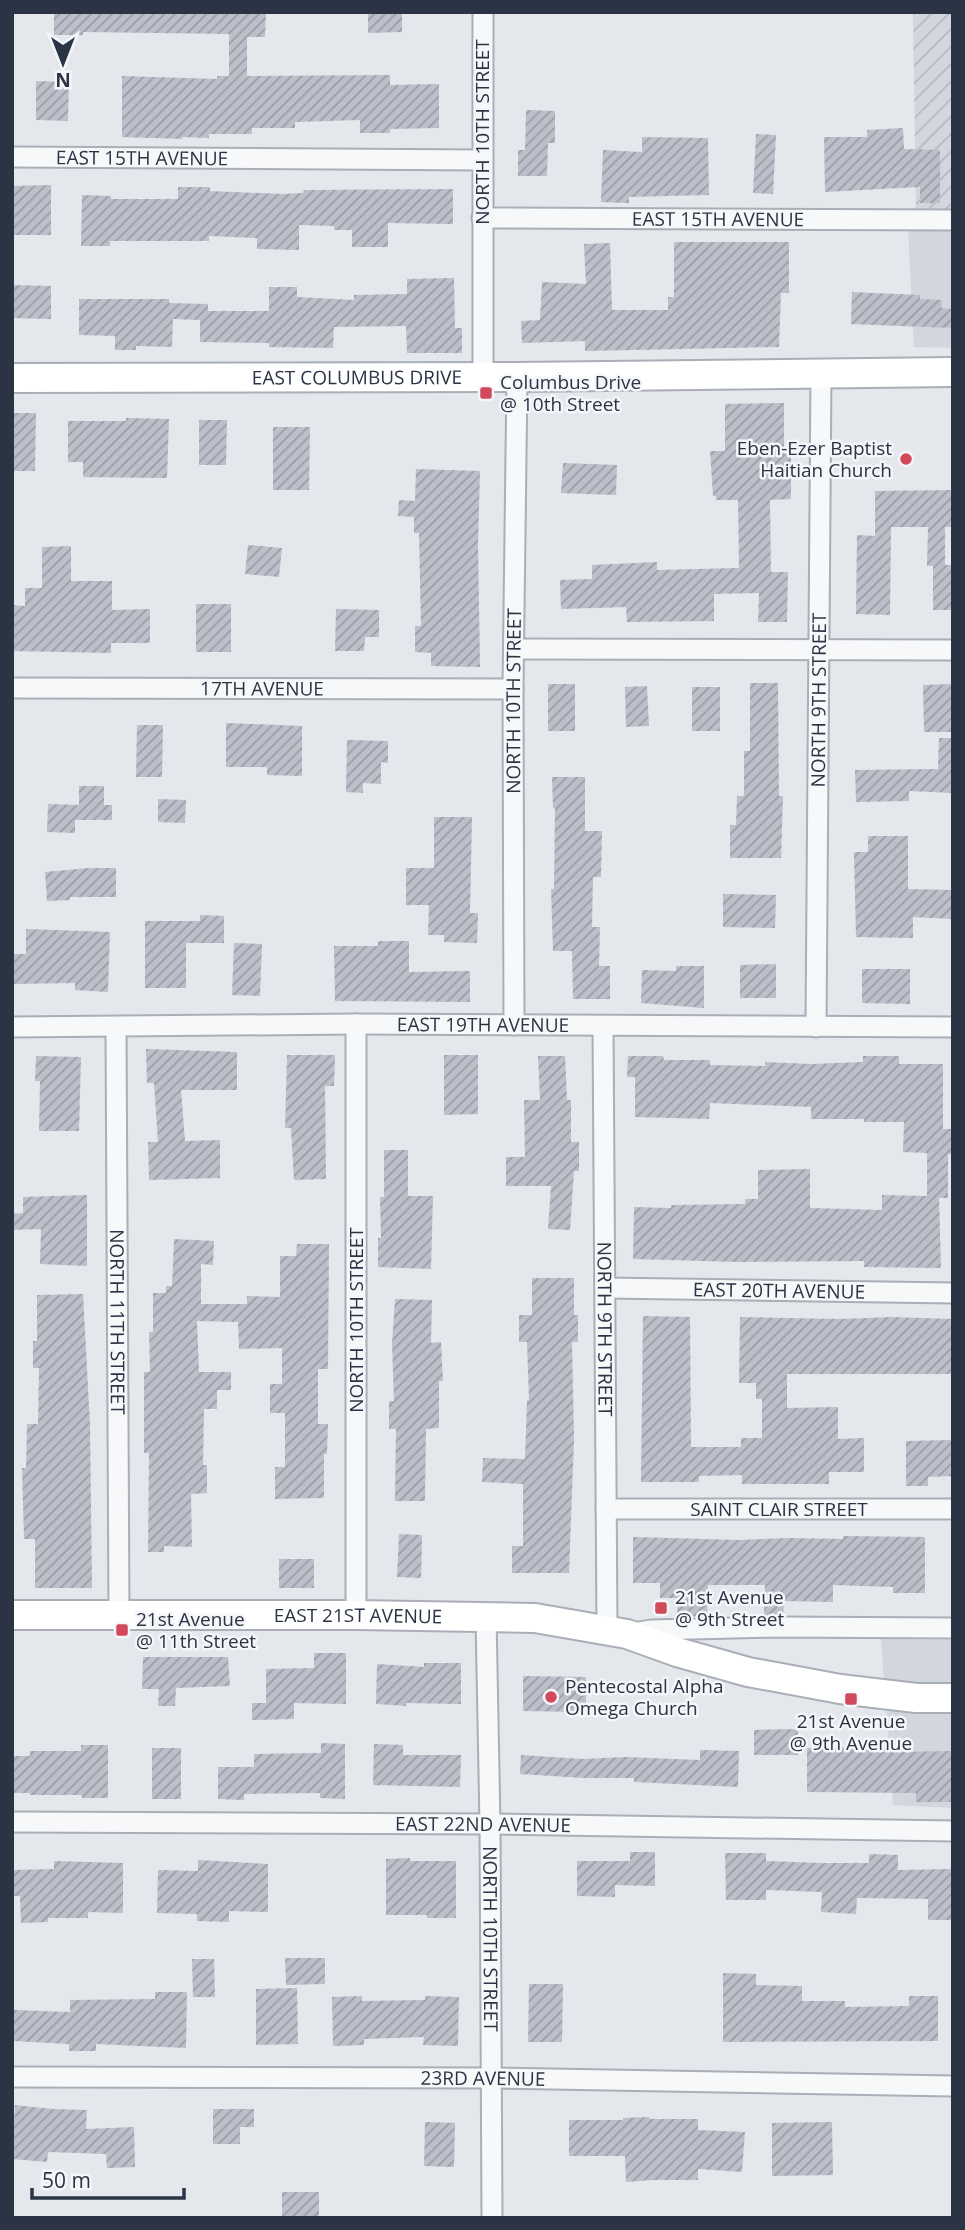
<svg xmlns="http://www.w3.org/2000/svg" width="965" height="2230" font-family="'Open Sans',sans-serif">
  <style>
    .built { fill: #d2d6de }
    .industrial { fill: url(#industrial-furrows) }
    .building { fill: url(#building-hatch) }
    .lines { fill: none; stroke-linecap: round; stroke-linejoin: round }
    .street-casing { stroke: #a9aeb7; stroke-width: 23 }
    .secondary-casing { stroke: #a9aeb7; stroke-width: 32 }
    .street { stroke: #f7f8fa; stroke-width: 19 }
    .secondary { stroke: #fff; stroke-width: 28 }
    .poi-dot { fill: #d1495b; stroke: #f4f6f9; stroke-width: 2.5 }
    .labels { text-anchor: middle; stroke-width: 5; stroke-linejoin: round; paint-order: stroke }
    .street-label { font-size: 19px; fill: #2b3445; stroke: #f4f6f9 }
    .poi-label { font-size: 19px; fill: #2b3445; stroke: #f4f6f9; text-anchor: start }
  </style>
  <defs>
    <pattern id="industrial-furrows" width="10" height="10" patternUnits="userSpaceOnUse" patternTransform="scale(1.75)"><rect width="10" height="10" fill="#d2d6de"/><path d="M-1 1l2-2M0 10L10 0M9 11l2-2" fill="none" stroke="#b4b8c0"/></pattern>
    <pattern id="building-hatch" width="6" height="6" patternUnits="userSpaceOnUse" patternTransform="scale(1.75)"><rect width="6" height="6" fill="#bbc0ca"/><path d="M-1 1l2-2M0 6l6-6M5 7l2-2" fill="none" stroke="#989da6"/></pattern>
  </defs>
  <rect width="100%" height="100%" fill="#e4e7ec"/>
  <path class="built" d="M908 229 953 230V348L914 347Z
    M881 1639 953 1640V1686L884 1682Z
    M886 1706 953 1710V1808L893 1805Z"/>
  <path class="industrial" d="M913 12H953V210H916Z"/>
  <path class="building" d="M54 12H266L265 37H247V76L390 75V85L439 84V128L390 129V133H360V120L295 122V128H252V134H209V138L182 137V139L122 137V76L217 79V76H229V34L83 32V35H54Z
    M368 12H402V32L368 33Z
    M36 81 69 82 68 121 36 120Z
    M526 110 555 111V143H548L547 176H518V150H525Z
    M903 128 904 149 940 150V203H920V187L825 192 824 137H867V130Z
    M756 134 776 135 773 194 753 193Z
    M642 137 708 138 709 195 629 197V203L601 202 603 150 642 152Z
    M51 185V235H12V186Z
    M178 187H210V191L282 194 303 193 304 190 453 189V224L388 223V247H352V230H334V226L299 225V250L257 249V238L209 236V241H110V246H81L82 195 111 196V199H178Z
    M674 242H789V293H781L779 347 585 351V341L522 343 521 321 540 320 542 282 586 284 584 244 610 243 612 310H668V297H674Z
    M454 278 455 328H462V353H407L406 326 334 327 333 348 269 347V343L200 342V320L173 319 172 347 136 346V350H115V336L79 335V299H169V303L208 304V311H269V287H297V297L354 300V295L407 294V279Z
    M12 285 51 286V319L12 318Z
    M852 292 920 295V299L942 300 941 308 953 309V328L851 324Z
    M784 403V454L791 453V499L770 500 771 572H788L787 622H758L759 593 714 594V621L627 622 626 607 561 609 560 580 592 579V565L657 562V570L739 568 738 500H716V496H713L710 451H725V404Z
    M12 413H36L35 471H12Z
    M126 418 169 419 167 478 83 477V462H68V421H126Z
    M199 420H227L226 465H199Z
    M273 427H310L309 490H273Z
    M563 463 617 465 616 495 561 493Z
    M416 469 480 471 478 544 480 667 431 666V653L415 652V626H421L419 533H414V517L398 516 399 500 415 501Z
    M953 490V527H945V565H953V610H933V566H927L928 527H891L890 615 856 614 857 535 875 536V491Z
    M248 545 282 548 279 577 245 574Z
    M71 546V581H112V610L150 609V643H111V653L12 651V605L25 606V588H42V547Z
    M196 604H231V652H196Z
    M336 609 379 610V637H365L364 651H335Z
    M750 683H778L779 796H783L781 858H730V825H736L737 796H744V751H750Z
    M548 684H575V731H548Z
    M953 684V732H924L923 685Z
    M647 686 649 726 626 727 625 687Z
    M692 687H720V731H692Z
    M226 723 302 726V776L267 775V767H226Z
    M137 725H163L162 777H136Z
    M939 738H953V793L909 791V801L856 802 855 770 938 769Z
    M347 740 388 741V763L381 762V784L363 783V793L346 792Z
    M552 777H585V831H602L601 877H593L592 927H600L599 966H610V999H573L572 951H553L551 889H554L555 808H553Z
    M79 786H104V805H112V820H75V833L47 832 48 804 79 805Z
    M158 799 186 800 185 823 158 822Z
    M434 817H472L470 913H478L477 943 444 942V935H428L429 905H406V868H434Z
    M868 836H908V889L953 890V919L913 917V938L856 937 854 852H868Z
    M88 868H116V897H70V900L47 901 45 872Z
    M723 894 776 895 775 928 723 927Z
    M200 915 224 916V943H186V988H145V921H200Z
    M26 929 110 932 108 992 75 990V983L12 984V954H26Z
    M378 941H409V972L470 971V1002L335 1001 334 946H378Z
    M234 943 262 944 260 996 232 995Z
    M776 964V998H740V965Z
    M676 966H704V1008L641 1003 642 970 676 971Z
    M862 969H910V1004L862 1003Z
    M146 1049 237 1052V1090H181L185 1141 220 1140V1178L149 1180 148 1142H158L154 1083H147Z
    M287 1055H335L334 1086H325L326 1179 294 1180 291 1128H285Z
    M444 1055H478V1114L444 1115Z
    M36 1056 81 1057 79 1131H39L40 1081H35Z
    M538 1056H565L567 1100H571V1142H579V1171H574L570 1230 548 1229 551 1186H506V1157H525L524 1100H540Z
    M628 1056H663L664 1060H710V1065L765 1066V1062L811 1064 863 1062V1056H899V1064H943V1129H952L951 1154H948V1198H939L941 1268 864 1267V1261L737 1262 633 1259 634 1207 671 1208V1205L745 1204V1199H758V1170L810 1169V1208L882 1210V1195L927 1196V1153L903 1152 904 1122H864V1119H811V1107L710 1103 709 1119 635 1117V1077H627Z
    M384 1150H408V1196H433L431 1269 378 1267V1238H381L380 1197H384Z
    M87 1195V1266L40 1264 41 1229 12 1230V1214L23 1213V1197Z
    M174 1239 214 1241 213 1265 201 1264V1304H247V1296L280 1297V1256H296L297 1244H329L328 1369H318V1424H328L327 1454H324V1498L275 1499V1467H285V1413H270V1384H282V1348L239 1349 238 1322 197 1321 199 1372H231V1390H217V1409H204L203 1465H207V1493L191 1494 192 1547 164 1546V1552H148L149 1453H144V1372H150L149 1332H153V1293H166V1286H172Z
    M532 1278H574V1315H578V1342H572L574 1439 569 1573H512V1546H523V1484L482 1482 483 1458 525 1459 527 1400H529L527 1342H519V1315H532Z
    M83 1294 90 1425 92 1588H35V1539H24L22 1468H26L27 1424H38L39 1368H33V1341H37V1295Z
    M395 1299 432 1300 431 1343 441 1342 443 1381H439V1428L426 1429 425 1501H395L396 1429H389V1401H394L392 1344Z
    M643 1316 690 1317 691 1447H741V1438H762V1399H756V1383H739L740 1317 840 1319 892 1317 953 1319V1374H787V1408L838 1407V1439L864 1438V1472H829V1484H742V1475L699 1476V1482H641Z
    M953 1440V1476L928 1477V1486H906V1441Z
    M399 1534 422 1535 421 1578 397 1577Z
    M843 1536 925 1537V1593H893V1587L833 1585V1602L784 1601 783 1615H764L765 1585H708L707 1616 677 1617 678 1598H660V1583H633V1537L738 1540 788 1538 843 1539Z
    M279 1559H314V1588H279Z
    M314 1653H346V1704L294 1703V1719L252 1720V1703H266V1669L314 1668Z
    M143 1657H228L230 1686 176 1688 175 1706H158L159 1689H142Z
    M424 1663H461V1704L406 1703V1706L376 1704 377 1664 424 1667Z
    M523 1676 586 1677V1712L523 1711Z
    M798 1729V1755H754V1730Z
    M321 1743 345 1744V1799L320 1798V1793L244 1794V1800L218 1799V1767H254V1754L321 1753Z
    M374 1744 403 1745V1755H461L460 1787 373 1785Z
    M81 1745H108V1798H82V1795H30V1793H12V1756H30V1751H81Z
    M863 1747H895V1752L953 1751V1802H916V1793L807 1792V1748Z
    M152 1748H181V1799H152Z
    M700 1750 739 1751 738 1787 634 1782V1778H583L520 1774 521 1755 583 1759 625 1757 700 1760Z
    M630 1852H655V1886L615 1885V1897L577 1896V1861H630Z
    M725 1853H766V1861L823 1863H869V1854L898 1855V1870L952 1869V1920H928V1899L857 1898 856 1914 821 1912 822 1892 766 1890V1900H726Z
    M410 1858V1861H456V1918H427V1915H386V1859Z
    M198 1860 268 1864V1912L229 1911V1922L197 1921V1914L157 1913 158 1870 198 1871Z
    M54 1861 123 1863V1913L88 1912V1918H48V1922L21 1923 20 1896H12V1870L54 1869Z
    M285 1958H325V1984L286 1985Z
    M192 1959H214L215 1997H193Z
    M723 1973 756 1974V1985L802 1986V2001H845V2007L909 2006V1996H938V2041L723 2042Z
    M529 1984H563L562 2042H528Z
    M297 1988 298 2044 256 2045V1989Z
    M155 1992H187L186 2048 96 2044V2051H69V2044L13 2041 14 2010 70 2012V2000L155 1999Z
    M362 1996V2001L425 2000V1996L459 1997 458 2046 423 2045 424 2037 364 2039V2045L333 2046 332 1997Z
    M15 2105 52 2109 87 2110 86 2129 134 2127 135 2167 107 2168 106 2154 48 2152 47 2162 12 2159Z
    M213 2109H254V2127H240V2144H213Z
    M649 2117 650 2119H698V2130L745 2132 742 2172 698 2169V2180H652L626 2182 625 2156H569V2120H623V2118Z
    M425 2122 455 2123 454 2167 424 2166Z
    M832 2122 833 2175 772 2176V2123Z
    M282 2192H319V2218H282Z"/>
  <g class="lines">
    <g class="street-casing">
      <g id="street">
        <path d="M483 12V377"/>
        <path id="s1" d="M12 157 482 160"/>
        <path id="s2" d="M482 218 953 220"/>
        <path d="M514 649 953 650"/>
        <path id="s3" d="M12 688 513 689"/>
        <path d="M356 1024V1615"/>
        <path id="s4" d="M514 1025 513 689 517 377"/>
        <path id="s5" d="M603 1026 607 1630"/>
        <path id="s6" d="M12 1027 356 1024 953 1027"/>
        <path id="s7" d="M816 1027 821 373"/>
        <path id="s8" d="M116 1028 119 1615"/>
        <path id="s9" d="M606 1288 953 1293"/>
        <path id="s10" d="M606 1509H953"/>
        <path id="s11" d="M486 1617 490 1824 492 2218"/>
        <path d="M632 1633 652 1630 777 1627 953 1628"/>
        <path id="s12" d="M12 1822 490 1824 953 1831"/>
        <path id="s13" d="M12 2077 490 2078 953 2086"/>
      </g>
    </g>
    <g class="secondary-casing">
      <g id="secondary">
        <path id="s14" d="M12 378 517 377 953 372"/>
        <path id="s15" d="M12 1615H356L535 1618 627 1634 677 1652 748 1672 840 1689 916 1698H953"/>
      </g>
    </g>
    <use href="#street" class="street"/>
    <use href="#secondary" class="secondary"/>
  </g>
  <g class="poi-dot">
    <rect x="479" y="386" width="14" height="14" rx="3.5"/>
    <circle cx="906" cy="459" r="7"/>
    <rect x="654" y="1601" width="14" height="14" rx="3.5"/>
    <rect x="115" y="1623" width="14" height="14" rx="3.5"/>
    <circle cx="551" cy="1697" r="7"/>
    <rect x="844" y="1692" width="14" height="14" rx="3.5"/>
  </g>
  <g class="labels">
    <g class="street-label">
      <text transform="translate(482 132) rotate(-90)" y="7">NORTH 10TH STREET</text>
      <text dy="7" stroke="none"><textPath href="#s1" startOffset="130">EAST 15TH AVENUE</textPath></text>
      <text dy="7" stroke="none"><textPath href="#s2" startOffset="236">EAST 15TH AVENUE</textPath></text>
      <text dy="7" stroke="none"><textPath href="#s14" startOffset="345">EAST COLUMBUS DRIVE</textPath></text>
      <text dy="7" stroke="none"><textPath href="#s3" startOffset="250">17TH AVENUE</textPath></text>
      <text dy="7" stroke="none"><textPath href="#s7" startOffset="327">NORTH 9TH STREET</textPath></text>
      <text dy="7" stroke="none"><textPath href="#s4" startOffset="324">NORTH 10TH STREET</textPath></text>
      <text dy="7" stroke="none"><textPath href="#s6" startOffset="471">EAST 19TH AVENUE</textPath></text>
      <text dy="7" stroke="none"><textPath href="#s9" startOffset="173">EAST 20TH AVENUE</textPath></text>
      <text transform="translate(356 1320) rotate(-90)" y="7">NORTH 10TH STREET</text>
      <text dy="7" stroke="none"><textPath href="#s8" startOffset="294">NORTH 11TH STREET</textPath></text>
      <text dy="7" stroke="none"><textPath href="#s5" startOffset="303">NORTH 9TH STREET</textPath></text>
      <text dy="7" stroke="none"><textPath href="#s10" startOffset="173">SAINT CLAIR STREET</textPath></text>
      <text dy="7" stroke="none"><textPath href="#s15" startOffset="346">EAST 21ST AVENUE</textPath></text>
      <text dy="7" stroke="none"><textPath href="#s12" startOffset="471">EAST 22ND AVENUE</textPath></text>
      <text dy="7" stroke="none"><textPath href="#s11" startOffset="322">NORTH 10TH STREET</textPath></text>
      <text dy="7" stroke="none"><textPath href="#s13" startOffset="471">23RD AVENUE</textPath></text>
    </g>
    <g class="poi-label">
      <text x="500" y="389">Columbus Drive<tspan x="500" dy="22">@ 10th Street</tspan></text>
      <text x="892" y="455" text-anchor="end">Eben-Ezer Baptist<tspan x="892" dy="22">Haitian Church</tspan></text>
      <text x="675" y="1604">21st Avenue<tspan x="675" dy="22">@ 9th Street</tspan></text>
      <text x="136" y="1626">21st Avenue<tspan x="136" dy="22">@ 11th Street</tspan></text>
      <text x="565" y="1693">Pentecostal Alpha<tspan x="565" dy="22">Omega Church</tspan></text>
      <text x="851" y="1728" text-anchor="middle">21st Avenue<tspan x="851" dy="22">@ 9th Avenue</tspan></text>
    </g>
  </g>
  <rect width="965" height="2230" fill="none" stroke="#2b3445" stroke-width="28"/>
  <g transform="translate(63 63) rotate(180)" stroke="#f4f6f9" stroke-width="5" paint-order="stroke">
  <path d="M0-5L12 26L0 18L-12 26Z" fill="#2b3445"/>
  <text y="-10" font-size="19" font-weight="bold" text-anchor="middle" fill="#2b3445">N</text>
  </g>
  <path d="M32 2188v10h152v-10" fill="none" stroke="#2b3445" stroke-width="3.5"/>
  <text x="42" y="2188" font-size="21" fill="#2b3445" stroke="#f4f6f9" stroke-width="5" paint-order="stroke">50 m</text>
</svg>
